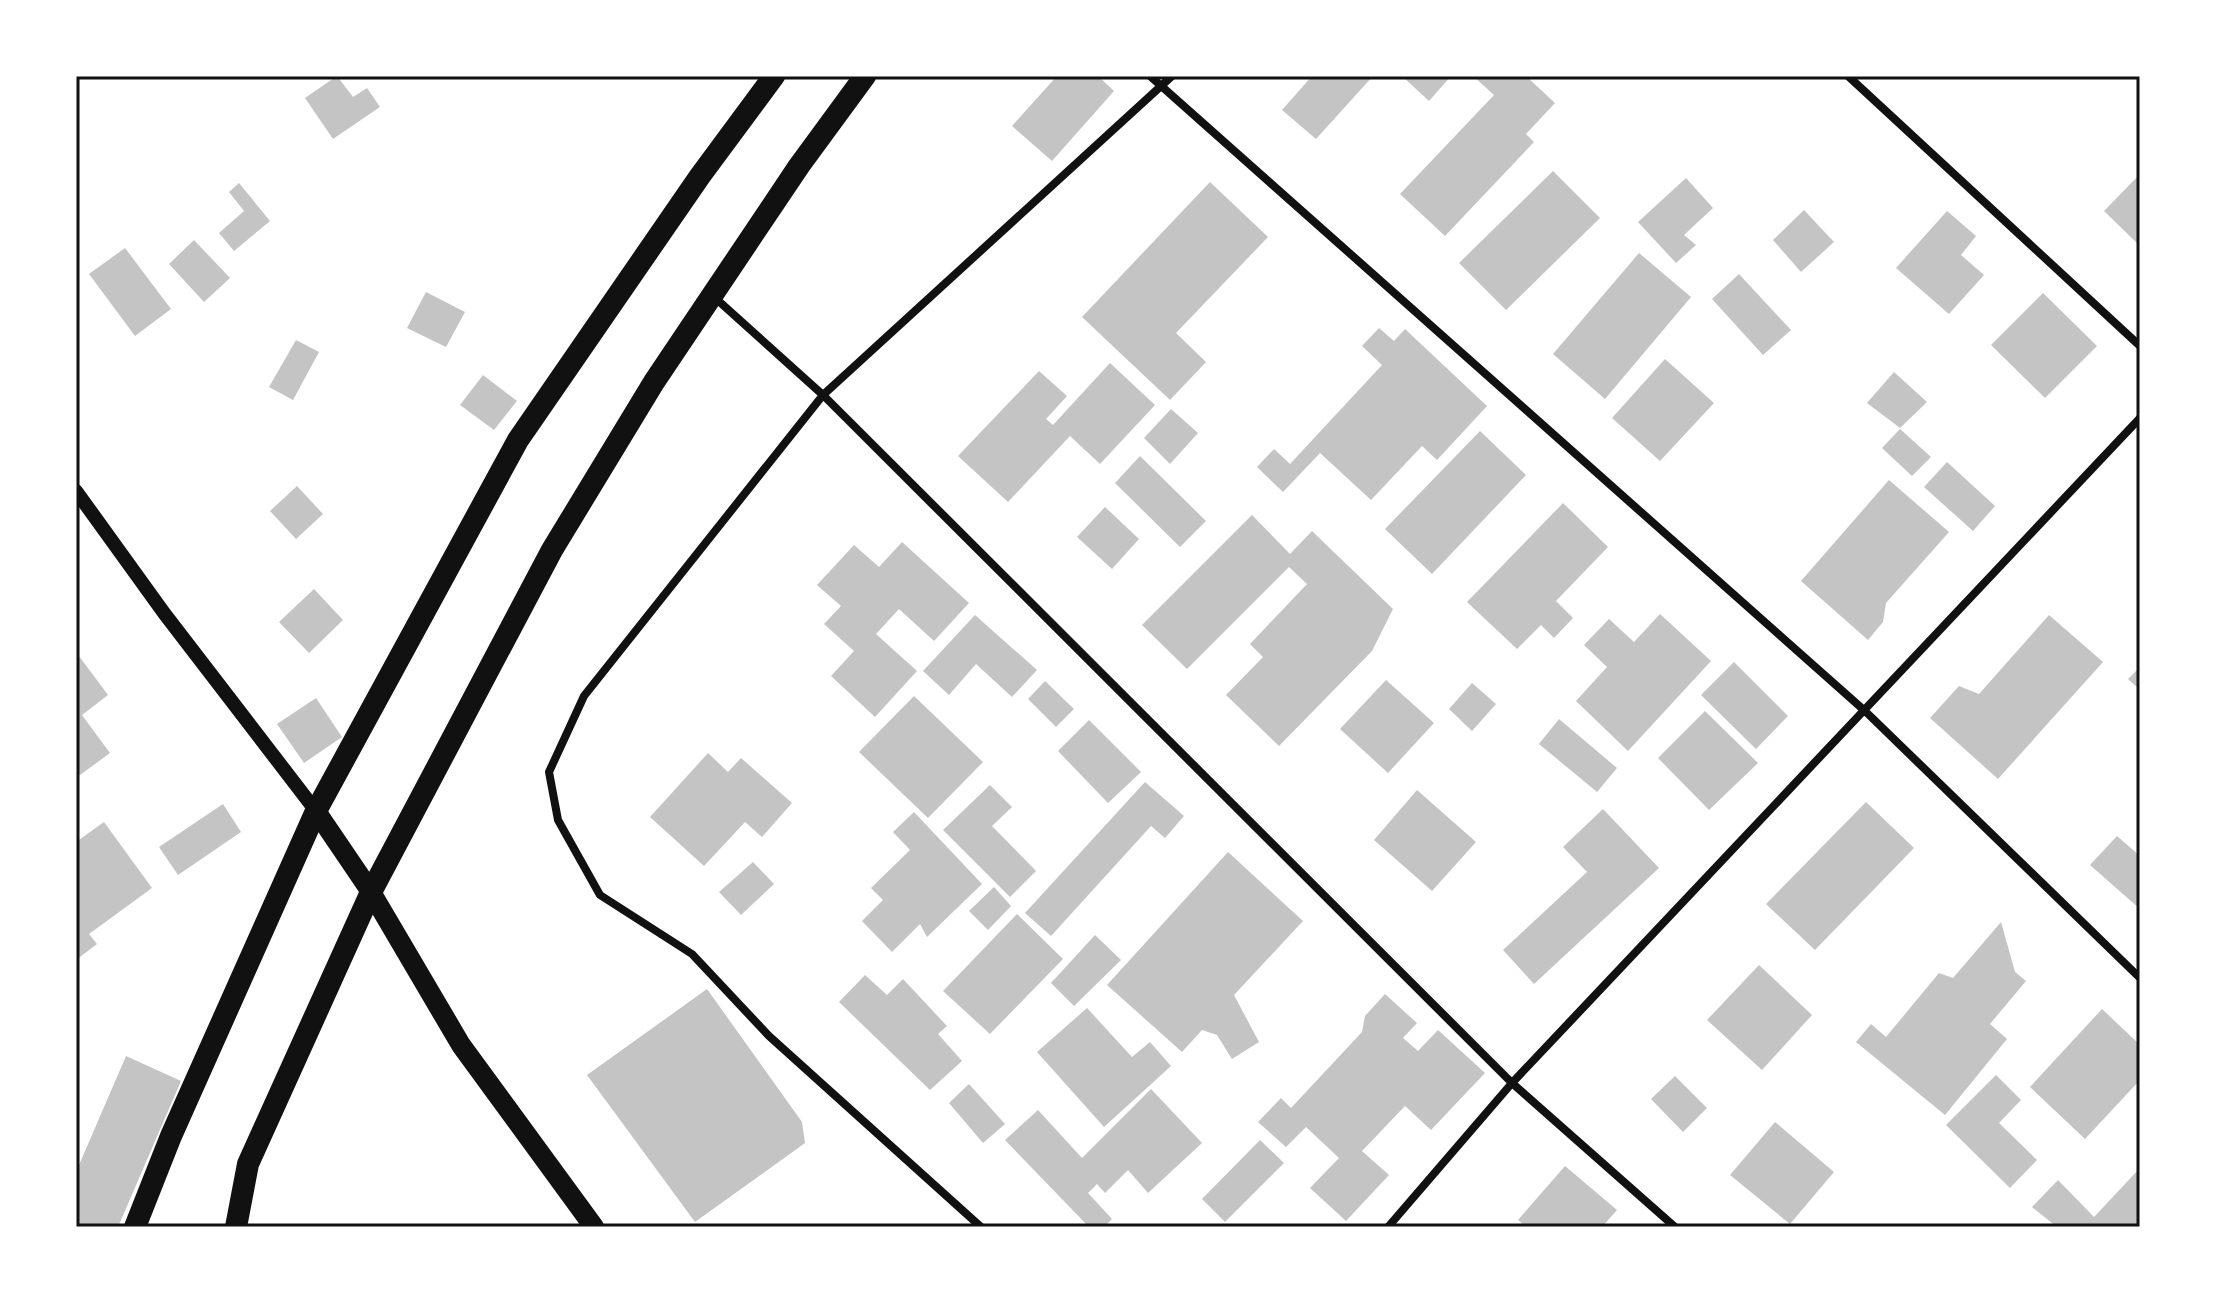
<svg xmlns="http://www.w3.org/2000/svg" width="2216" height="1303" font-family="'Exo 2',sans-serif">
  <style>
    .building { fill: #c4c4c4 }
    .lines { fill: none; stroke-linecap: round; stroke-linejoin: round }
    .minor { stroke: #111; stroke-width: 8 }
    .tertiary { stroke: #111; stroke-width: 14 }
    .primary { stroke: #111; stroke-width: 20 }
    .trunk { stroke: #111; stroke-width: 22 }
    .neatline { fill: none; stroke: #111; stroke-width: 3 }
  </style>
  <rect width="100%" height="100%" fill="#fff"/>
  <path class="building" d="M337 76 353 97 367 88 380 107 333 139 305 98Z
    M1057 76H1098L1114 91 1052 161 1012 126Z
    M1312 76H1373L1316 139 1282 110Z
    M1402 76H1451L1429 101Z
    M1473 76H1526L1555 103 1526 134 1534 142 1445 236 1400 194 1494 95Z
    M1553 171 1600 218 1506 310 1459 263Z
    M2140 174V246L2104 211Z
    M1686 178 1713 208 1684 235 1696 245 1676 263 1638 222Z
    M1210 182 1268 237 1176 333 1206 362 1170 400 1082 317Z
    M239 183 270 221 234 251 219 233 244 211 229 192Z
    M1804 210 1834 242 1801 272 1773 240Z
    M1947 211 1976 236 1961 255 1984 275 1949 314 1896 268Z
    M194 240 230 278 204 302 169 264Z
    M125 248 171 309 135 336 89 274Z
    M1639 253 1691 297 1605 399 1553 354Z
    M1739 274 1791 330 1763 355 1712 299Z
    M426 292 465 312 446 347 407 328Z
    M2043 293 2097 346 2045 398 1991 345Z
    M1379 328 1394 341 1405 329 1487 406 1437 460 1422 446 1371 500 1320 453 1283 492 1257 467 1274 449 1290 464 1382 365 1362 346Z
    M296 340 319 352 293 400 269 387Z
    M1665 359 1714 403 1660 461 1612 418Z
    M1110 363 1155 405 1100 464 1070 436 1008 502 958 456 1039 371 1067 396 1046 419 1053 425Z
    M1894 372 1927 402 1900 428 1867 403Z
    M483 375 517 401 494 430 460 405Z
    M1171 409 1198 433 1170 464 1144 438Z
    M1900 429 1931 457 1912 476 1882 448Z
    M1480 431 1526 475 1432 574 1385 529Z
    M1140 456 1206 521 1180 547 1115 483Z
    M1947 462 1995 506 1973 531 1924 487Z
    M1889 480 1949 532 1886 603 1883 622 1868 640 1801 581Z
    M297 486 323 514 296 539 270 511Z
    M1563 503 1608 547 1556 601 1573 618 1554 638 1541 625 1517 649 1467 602Z
    M1105 507 1139 539 1112 569 1077 537Z
    M1252 515 1290 554 1312 531 1393 609 1372 651 1279 746 1226 695 1263 657 1250 644 1307 584 1289 567 1187 669 1142 625Z
    M902 542 969 603 934 641 899 609 876 634 917 671 875 717 831 676 854 651 824 624 841 606 817 585 854 545 879 567Z
    M314 589 343 620 309 653 279 622Z
    M1660 614 1711 661 1628 751 1576 701 1607 667 1584 645 1609 619 1634 642Z
    M975 615 1037 670 1012 697 976 664 949 695 923 671Z
    M2049 615 2103 662 1998 779 1930 718 1959 686 1979 694Z
    M76 652 108 695 82 715 110 753 76 778Z
    M1734 662 1788 716 1756 749 1701 695Z
    M2140 667V690L2128 679Z
    M1386 680 1434 723 1388 773 1340 729Z
    M1045 681 1074 709 1056 727 1028 699Z
    M1472 683 1496 704 1472 731 1449 709Z
    M914 696 983 762 928 818 859 752Z
    M316 698 342 737 304 763 277 724Z
    M1705 711 1758 763 1709 810 1658 758Z
    M1559 719 1617 768 1597 792 1539 744Z
    M1089 720 1141 772 1108 803 1058 751Z
    M708 753 728 772 741 758 792 803 762 837 745 822 704 866 650 817Z
    M1145 782 1184 816 1165 838 1151 826 1051 936 1025 913Z
    M990 785 1012 807 992 826 1036 871 1010 897 943 830Z
    M1417 790 1476 842 1432 891 1374 840Z
    M1866 802 1914 848 1815 950 1766 904Z
    M223 804 241 832 178 875 159 847Z
    M1603 809 1659 868 1534 984 1503 950 1587 872 1563 847Z
    M914 812 982 884 927 937 920 924 892 952 862 921 883 900 871 888 910 850 893 832Z
    M104 822 152 888 89 934 97 944 76 960V842Z
    M2117 836 2140 856V909L2090 865Z
    M1228 852 1303 921 1234 995 1259 1042 1232 1059 1217 1035 1202 1030 1182 1052 1107 985Z
    M753 862 774 884 741 915 719 892Z
    M994 887 1011 906 988 930 969 911Z
    M1017 914 1063 959 990 1034 943 991Z
    M2001 922 2015 972 2026 981 1990 1024 2007 1039 1945 1115 1856 1042 1871 1024 1886 1037 1939 973 1953 978Z
    M1095 935 1121 960 1074 1006 1051 983Z
    M1759 965 1812 1015 1762 1070 1707 1020Z
    M865 975 887 995 903 979 947 1026 938 1034 962 1061 930 1090 839 1002Z
    M707 989 802 1122 805 1143 695 1222 587 1075Z
    M1385 994 1417 1023 1403 1038 1418 1051 1438 1030 1485 1073 1431 1130 1405 1106 1362 1151 1389 1175 1346 1221 1310 1188 1339 1158 1306 1127 1286 1147 1258 1122 1281 1098 1291 1108 1362 1032 1365 1016Z
    M1087 1008 1132 1057 1150 1042 1171 1066 1104 1127 1037 1052Z
    M2102 1009 2140 1045V1080L2085 1139 2030 1087Z
    M126 1056 181 1081 118 1227H76V1172Z
    M1996 1075 2021 1100 1999 1123 2037 1160 2010 1188 1946 1125Z
    M1675 1076 1707 1108 1683 1132 1651 1099Z
    M969 1084 1005 1124 983 1143 949 1103Z
    M1151 1089 1202 1143 1148 1193 1128 1170 1105 1193 1097 1184 1088 1193 1112 1219 1104 1227H1089L1005 1140 1038 1110 1082 1158Z
    M1775 1122 1834 1172 1790 1224 1730 1175Z
    M1260 1140 1284 1163 1225 1222 1202 1199Z
    M1565 1166 1617 1210 1602 1227H1526L1518 1220Z
    M2140 1168V1227H2057L2032 1207 2058 1180 2094 1217Z"/>
  <g class="lines">
    <path class="minor" d="M1150 76 1865 711 2140 978
      M1848 76 2140 346
      M713 296 823 395 1512 1083 1675 1227
      M981 1227 769 1036 692 954 600 895 558 820 549 772 584 696 823 395 1172 76
      M1388 1227 1512 1083 2140 418"/>
    <path class="tertiary" d="M76 491 164 613 316 811"/>
    <path class="primary" d="M316 811 371 892 461 1045 594 1227"/>
    <path class="trunk" d="M135 1227 171 1136 316 811 518 440 700 176 774 76
      M236 1227 248 1164 371 892 552 550 654 382 799 166 865 76"/>
  </g>
  <rect width="2216" height="1303" fill="none" stroke="#ffffff" stroke-width="156"/>
  <rect x="78" y="78" width="2060" height="1147" class="neatline"/>
</svg>
